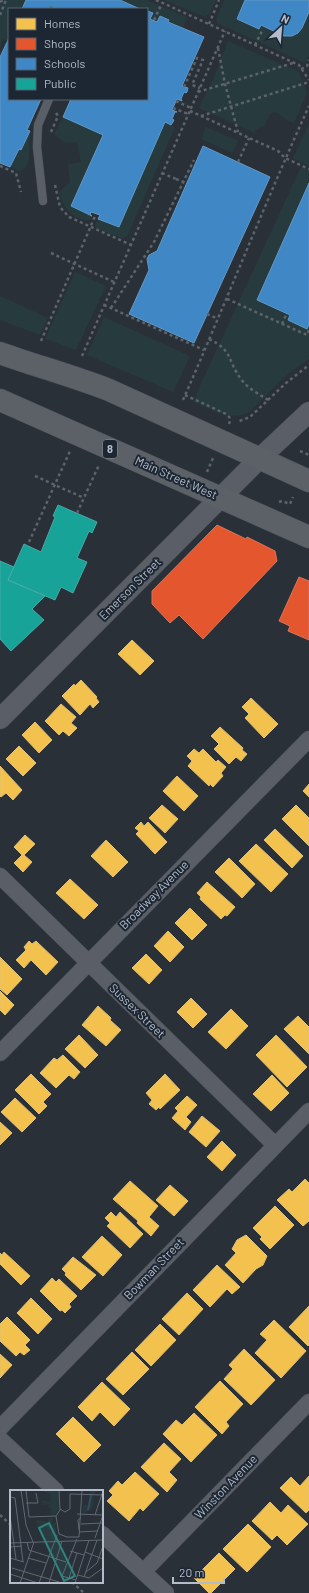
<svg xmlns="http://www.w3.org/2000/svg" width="309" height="1593" font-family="Barlow,sans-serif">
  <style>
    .green { fill: #273a3e }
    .homes { fill: #f2c14e; stroke: #dfc073 }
    .shops { fill: #e4572e; stroke: #d6755c }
    .schools { fill: #3f88c5; stroke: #6298c6 }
    .public { fill: #17a398; stroke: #46aaa7 }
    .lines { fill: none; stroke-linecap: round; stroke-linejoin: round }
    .service-casing { stroke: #484c53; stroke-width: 9 }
    .minor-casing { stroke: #484c53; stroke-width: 17 }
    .tertiary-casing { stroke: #484c53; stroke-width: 21 }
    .primary-casing { stroke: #484c55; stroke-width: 23 }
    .path { stroke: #5d636a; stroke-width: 2.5; stroke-dasharray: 3 3; stroke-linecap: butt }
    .service { stroke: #5a5e66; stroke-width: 8 }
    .minor { stroke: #5a5e66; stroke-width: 16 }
    .tertiary { stroke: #5a5e66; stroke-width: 20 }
    .primary { stroke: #5c6168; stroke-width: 22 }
    .path-bridge { stroke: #5d636a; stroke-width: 2.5; stroke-dasharray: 3 3; stroke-linecap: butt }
    .labels { text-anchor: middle; stroke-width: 4; stroke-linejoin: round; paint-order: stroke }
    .shield { fill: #1d2633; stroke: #878f9c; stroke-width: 1 }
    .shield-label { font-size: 11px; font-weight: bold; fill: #b4bcc9 }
    .street-label { font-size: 12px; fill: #b4bcc9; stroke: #1d2633 }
    .inset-river { fill: none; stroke: #384963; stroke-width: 2 }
    .inset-road { fill: none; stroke: #616872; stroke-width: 1 }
    .view { fill: #308480; fill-opacity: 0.15; stroke: #308480; stroke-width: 2 }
    .inset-edge { fill: none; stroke: #b4bcc9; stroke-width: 2 }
  </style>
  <rect width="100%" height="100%" fill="#2a3038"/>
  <path class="green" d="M0 0H26L22 9H9V38L8 41 3 39 0 46Z
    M120 0H147L187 17 183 28 168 22 169 21 157 22 150 19 153 13 147 11V9H140Z
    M164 0H216L210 13 205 17Z
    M224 0H245L237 19 259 29 261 25C289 39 294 44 309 12V55L305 63 217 23V17Z
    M228 41 299 72 307 93 294 123C286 122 282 115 275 112L270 114 264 126 255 130V133L199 108 214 77Z
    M63 117 103 135 71 205 92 216 90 220C74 222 63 207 59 193L70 182 68 164 81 162 77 142 65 143 54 134Z
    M165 122 175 127 127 237 121 238 96 228 95 225 98 219 119 227Z
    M309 124V166L293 158Z
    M206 127 238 141 232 153 201 139Z
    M30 131 29 161 26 167 20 171 11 167 19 149 21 150Z
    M301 167 309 170V359L289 373 249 412C229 422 211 409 193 401Z
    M75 272 106 286 76 350 45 339Z
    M0 296 48 318 40 335 0 320Z
    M104 317 190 356 173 392 87 355Z"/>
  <path class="homes" d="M132 640 154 661 140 675 118 654Z
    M81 680 97 697 96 698 99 702 93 708 90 704 80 715 62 696 74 684 75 686Z
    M251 698 278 724 264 738 245 718 249 714 242 707Z
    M61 704 76 717 71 723 77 728 69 736 63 731 59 735 45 721Z
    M35 722 52 740 39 753 22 735Z
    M220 727 243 748 242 750 247 754 241 761 236 757 229 764 214 749 219 744 211 736Z
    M19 746 36 763 23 776 6 759Z
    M194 749 199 753 203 749 216 762 218 760 226 767 221 773 223 776 213 787 210 784 209 786 188 766 192 761 187 756Z
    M0 766 22 790 13 800 6 793 1 797 0 796Z
    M177 776 198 796 184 811 163 791Z
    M309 784V797L303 791Z
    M162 805 178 819 165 833 149 818Z
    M296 805 309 818V846L282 819Z
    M141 822 144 826 148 822 167 842 155 854 136 834 139 831 135 828Z
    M275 829 303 856 292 868 264 840Z
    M25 835 35 844 24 855 32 862 23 872 14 863 22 855 14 847Z
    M106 840 128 862 113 877 91 856Z
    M256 844 288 874 271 892 239 861Z
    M229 858 255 884 242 898 215 872Z
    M70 879 98 905 84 919 56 893Z
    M207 882 235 907 227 916 225 915 221 919 200 899 201 897 197 893Z
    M190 908 207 925 192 940 175 923Z
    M168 931 184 947 170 962 154 946Z
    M29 941 32 944 36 941 58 962 46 975 31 960 24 968 16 960 26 950 24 947Z
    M146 954 162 970 149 984 132 968Z
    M0 957 22 979 7 995 0 989Z
    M0 991 14 1005 5 1015 0 1010Z
    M191 998 207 1014 193 1028 177 1012Z
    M98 1006 111 1018 110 1020 121 1030 106 1046 82 1025Z
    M231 1009 248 1026 226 1049 208 1032Z
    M298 1016 309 1027V1054L284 1029Z
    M79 1035 98 1055 85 1068 65 1049Z
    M276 1035 307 1067 287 1087 256 1055Z
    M63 1055 80 1072 74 1079 69 1075 56 1088 40 1073 54 1058 57 1060Z
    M31 1074 51 1094 43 1102 47 1106 39 1114 15 1090Z
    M165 1074 180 1090 160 1109 159 1107 156 1110 149 1104 152 1100 146 1093Z
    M272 1075 289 1093 271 1111 253 1094Z
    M187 1096 197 1105 186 1117 191 1122 185 1130 172 1118 178 1111 175 1108Z
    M15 1098 36 1118 22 1132 1 1112Z
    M202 1116 220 1131 206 1147 189 1132Z
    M0 1122 12 1133 0 1145Z
    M222 1141 236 1155 222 1171 207 1157Z
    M305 1179 309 1183V1221L303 1226 277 1200 289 1189 292 1192Z
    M130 1181 158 1206 149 1217 159 1226 151 1236 137 1223 138 1221 113 1199Z
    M170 1185 188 1201 174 1216 156 1200Z
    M275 1206 294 1225 270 1249 260 1239 262 1237 253 1228Z
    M111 1212 116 1217 120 1212 143 1234 130 1248 107 1226 110 1223 105 1218Z
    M246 1235 267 1256 263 1265 256 1269 243 1283 225 1265 236 1253 232 1249 237 1240Z
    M102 1236 122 1255 103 1276 82 1257Z
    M4 1252 30 1276 21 1285 0 1264V1253L2 1255Z
    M73 1257 96 1275 81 1290 65 1275 66 1273 62 1269Z
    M217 1265 240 1287 232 1294 227 1289 210 1307 193 1290Z
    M52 1278 56 1282 59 1279 77 1296 69 1304 71 1307 65 1313 62 1310 60 1311 40 1291Z
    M187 1293 203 1309 179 1335 162 1319Z
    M31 1298 52 1319 38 1334 17 1313Z
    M309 1306V1345L308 1346 289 1327Z
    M7 1317 30 1340 25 1345 30 1350 24 1355 20 1352 16 1356 0 1341V1324Z
    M274 1320 306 1351 281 1378 255 1353 267 1340 260 1334Z
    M160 1324 176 1340 151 1366 135 1350Z
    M244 1349 275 1380 251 1405 224 1379 233 1369 229 1365Z
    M132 1352 149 1369 123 1395 106 1379Z
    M0 1354 12 1365 0 1378Z
    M220 1381 243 1404 226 1422 229 1426 222 1434 195 1407Z
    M102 1382 130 1409 114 1426 100 1412 92 1421 78 1407Z
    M194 1413 217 1435 191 1462 163 1434 176 1420 182 1425Z
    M73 1417 101 1445 84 1462 56 1434Z
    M164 1443 181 1459 169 1472 177 1480 167 1492 141 1467Z
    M135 1472 159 1494 143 1511 140 1508 129 1521 107 1501 113 1495 109 1491 118 1481 122 1485Z
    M309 1476V1510L306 1513 280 1488 291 1477 300 1486Z
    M270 1502 281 1513 288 1505 308 1524 287 1545 277 1535 272 1540 252 1521Z
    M248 1524 271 1547 247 1572 223 1549Z
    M219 1553 235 1569 211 1593H209L194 1578Z"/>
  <path class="shops" d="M217 525 246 539 247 537 275 551 277 561 203 639 179 615 170 623 152 604V591Z
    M299 577 309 581V640L288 631 290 626 279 621Z"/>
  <path class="schools" d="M26 0H120L140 9H22Z
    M245 0H309V12L302 28 298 33 292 36H284L261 25 259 29 237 19Z
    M147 11 153 13 150 19 157 22 160 16 169 20 168 22 204 37 182 86 188 88 187 92 186 93 184 92 181 99 182 101 177 99 172 110 177 112H175L172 119 174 120 173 122 171 125 165 122 119 227 98 219 100 215 91 212 90 215 92 216 71 206 103 135 63 117 71 99H147Z
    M9 38V99H41L27 130 30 131 21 150 19 149 10 167 0 163V57Z
    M203 146 270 177 194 343 129 314 149 270 147 259 149 255 157 251Z
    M309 183V325L307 329 288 320 290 315 257 300Z"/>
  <path class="public" d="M58 505 97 522 92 533 89 531 77 558 87 562 73 593 61 587 55 600 8 580 24 544 41 552 55 517 53 516Z
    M0 561 14 567 8 580 45 596 32 609 44 620 11 651 0 639Z"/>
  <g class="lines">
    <g class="service-casing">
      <path id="service" d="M43 201 37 147 38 125 49 99"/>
    </g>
    <g class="minor-casing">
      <path id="minor" d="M0 876 275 1145
        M0 1053 309 739
        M0 1428 309 1111
        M0 1439 56 1491
        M102 1534 166 1593
        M143 1572 309 1402"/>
    </g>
    <g class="tertiary-casing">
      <path id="tertiary" d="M0 719 260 458 309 412"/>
    </g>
    <g class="primary-casing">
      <path id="primary" d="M0 353C36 366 73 376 109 390L309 481
        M0 400 309 537"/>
    </g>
    <path class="path" d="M156 0 299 65 309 80
      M0 2 3 0
      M50 9 52 6
      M0 15 6 0
      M154 20 162 3
      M209 24 219 0
      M255 45 263 29
      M218 48 225 84 238 132
      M301 69 307 66 309 60
      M184 87 197 58 203 60 192 85 200 88
      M198 92 293 63
      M176 101 191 108
      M173 108 188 114
      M190 111 278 151 285 158 309 169
      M201 116 309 82
      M51 132 58 116 56 113
      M238 162 249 138
      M0 166 16 173 21 192
      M162 173 176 179
      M55 185 60 207 69 217 131 245
      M51 253 114 282
      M227 299 307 335 309 330
      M104 305 204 350
      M111 308 154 242 194 160
      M207 314 218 319
      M282 324 287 313
      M209 339C234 351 227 361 241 379 247 388 259 394 268 400L250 417 237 422
      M41 341 96 214
      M82 356 225 31
      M185 395 226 414C230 417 231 419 229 424
      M183 400C226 302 265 203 309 106
      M268 400 286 383 309 365
      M300 451 309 455
      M207 472 213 458
      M35 476 84 498
      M279 502 282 501 290 504 293 497
      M77 513 99 465
      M29 542 70 451
      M0 1515 11 1525
      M72 1582 84 1593"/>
    <use href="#service" class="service"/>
    <use href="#minor" class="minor"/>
    <use href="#tertiary" class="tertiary"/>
    <use href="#primary" class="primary"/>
    <path class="path-bridge" d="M176 179 186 183"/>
  </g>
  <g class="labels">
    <rect class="shield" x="103" y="440" width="14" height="18" rx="3"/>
    <g class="shield-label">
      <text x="110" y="453">8</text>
    </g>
    <g class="street-label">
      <text transform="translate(176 478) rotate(24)" y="4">Main Street West</text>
      <text transform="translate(130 589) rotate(-45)" y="4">Emerson Street</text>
      <text transform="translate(154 895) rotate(-45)" y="4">Broadway Avenue</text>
      <text transform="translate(137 1011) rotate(44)" y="4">Sussex Street</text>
      <text transform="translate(154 1269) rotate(-46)" y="4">Bowman Street</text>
      <text transform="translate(226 1487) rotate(-46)" y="4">Winston Avenue</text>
    </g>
  </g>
  <g transform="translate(10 1490)">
    <rect width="93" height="93" fill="#2a3038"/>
    <path d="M48 0 49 20 42 26V23L39 22 42 20 38 16 41 14 33 15 32 10 40 12 41 4 32 1ZM79 0H86L83 8 84 15 81 20 73 23V16L78 15 80 7ZM43 28 42 34 47 32 44 38 47 36 44 48 42 49 41 38 38 40 37 36 30 37 29 44 28 36 30 33 28 35 26 30 36 31 38 35V28Z" fill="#273a3e"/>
    <path class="inset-river" d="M78 20 81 5"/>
    <path class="inset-road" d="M11 0 16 35 23 52M16 0 19 27 46 26M60 4 93 5M0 7 5 8 13 72M16 13H28L26 3M50 19 55 22 60 19V4M67 24 93 25M85 25 93 1M0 26 6 69M46 26 50 20 49 0M46 26 49 44M71 34 93 33M69 40 68 30 71 28M69 42 87 41M49 44 57 47H69L72 0M85 48 93 25M17 52 19 60 56 72M0 53 93 50M0 57 12 56M60 61 74 65M75 62 93 69M0 68 14 72M18 68 36 73M2 78 49 92M76 82 87 73 93 56M0 84 28 93M68 85 79 88 93 78M74 87 87 50M59 88 67 63M66 90 52 86 67 49M10 93 24 52M29 93 47 45M39 93 52 51M65 93 79 50"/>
    <path class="view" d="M39 33 65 86 54 91 29 38Z"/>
    <rect width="93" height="93" class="inset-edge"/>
  </g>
  <rect x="8" y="8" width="140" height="92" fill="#1d2633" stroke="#59626f"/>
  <rect x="16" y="18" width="20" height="12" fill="#f2c14e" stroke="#59626f"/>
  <text x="44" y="28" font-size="12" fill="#b4bcc9">Homes</text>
  <rect x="16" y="38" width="20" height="12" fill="#e4572e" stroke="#59626f"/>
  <text x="44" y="48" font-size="12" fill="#b4bcc9">Shops</text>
  <rect x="16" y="58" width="20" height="12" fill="#3f88c5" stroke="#59626f"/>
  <text x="44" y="68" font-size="12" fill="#b4bcc9">Schools</text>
  <rect x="16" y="78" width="20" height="12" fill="#17a398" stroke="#59626f"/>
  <text x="44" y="88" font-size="12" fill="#b4bcc9">Public</text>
  <g transform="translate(281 28) rotate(26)" stroke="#1d2633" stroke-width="3" paint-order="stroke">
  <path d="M0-3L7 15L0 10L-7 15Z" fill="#b4bcc9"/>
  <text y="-6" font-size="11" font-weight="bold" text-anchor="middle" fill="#b4bcc9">N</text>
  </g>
  <path d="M173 1577v6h51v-6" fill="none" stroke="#b4bcc9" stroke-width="2"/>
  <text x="179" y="1577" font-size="12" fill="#b4bcc9" stroke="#1d2633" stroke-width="3" paint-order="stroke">20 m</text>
</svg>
